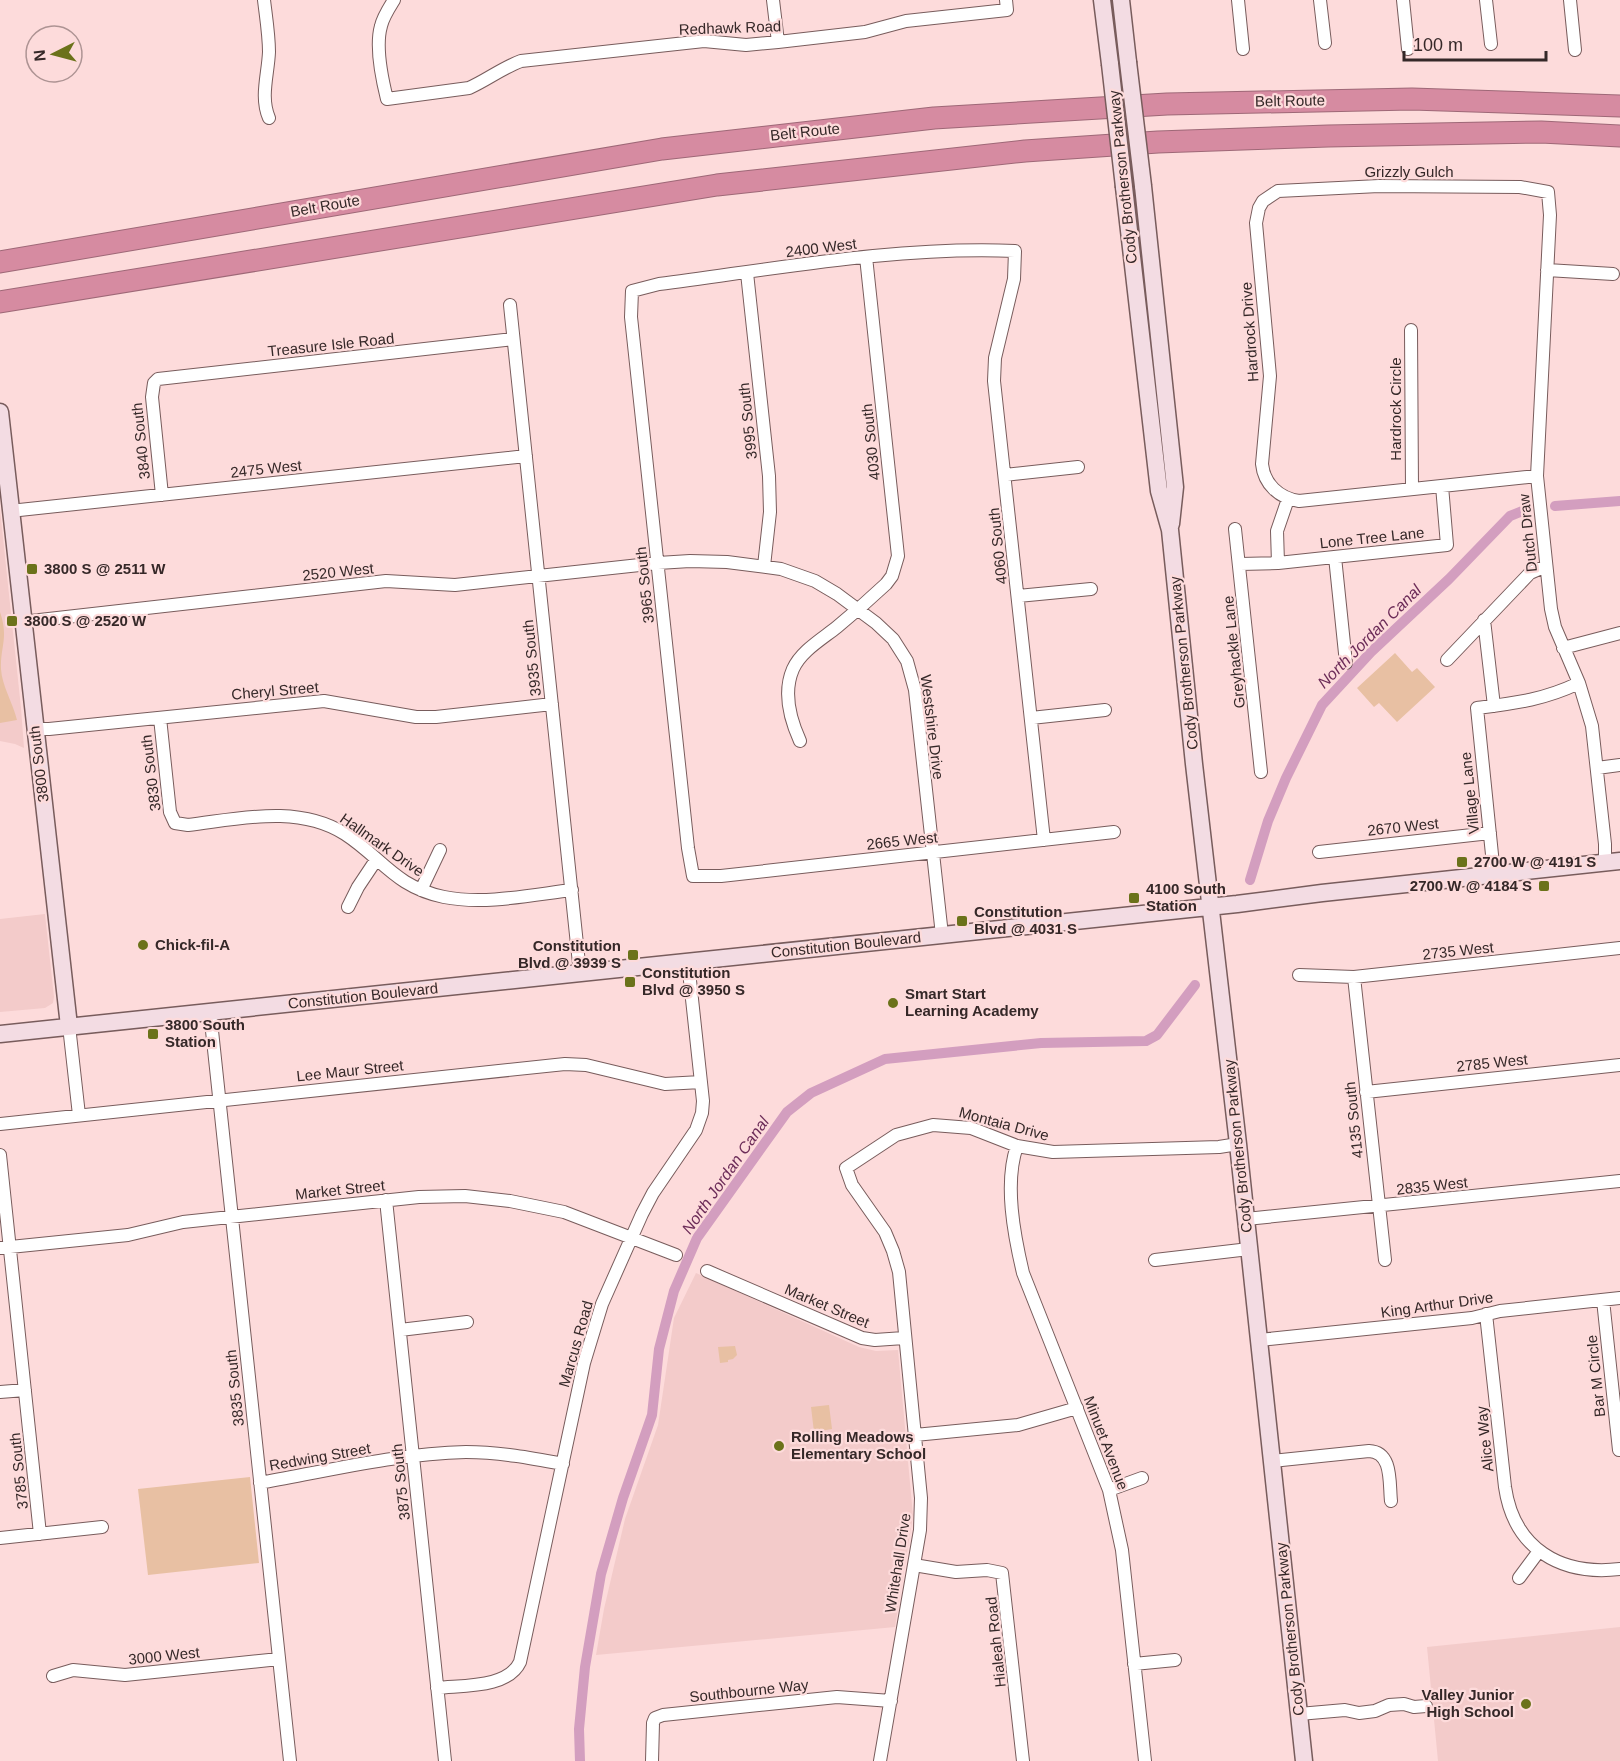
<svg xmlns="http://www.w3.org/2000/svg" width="1620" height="1761" font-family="Arial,sans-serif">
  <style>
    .built { fill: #f3cbca }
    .green { fill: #e8c0a3 }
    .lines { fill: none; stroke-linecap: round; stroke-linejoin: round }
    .canal { stroke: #d39ebf; stroke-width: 10 }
    .street-casing { stroke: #785c5c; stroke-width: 14 }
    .secondary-casing { stroke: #785c5c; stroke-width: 19 }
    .highway-casing { stroke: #9e6877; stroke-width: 23 }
    .street { stroke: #fff; stroke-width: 12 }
    .secondary { stroke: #f3dce3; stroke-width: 16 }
    .highway { stroke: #d68ba1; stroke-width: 21 }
    .secondary-bridge-casing { stroke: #785c5c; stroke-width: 19; stroke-linecap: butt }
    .secondary-bridge { stroke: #f3dce3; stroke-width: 16 }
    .poi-dot { fill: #6b721a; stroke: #fddbdb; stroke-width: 2 }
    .labels { text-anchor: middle; stroke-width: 4.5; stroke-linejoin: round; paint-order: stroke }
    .street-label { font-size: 15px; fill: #352828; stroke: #fddbdb }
    .poi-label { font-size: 15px; font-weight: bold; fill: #352828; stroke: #fddbdb; text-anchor: start }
    .water-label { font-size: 16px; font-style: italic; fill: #6c2c58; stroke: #fddbdb }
  </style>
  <rect width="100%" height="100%" fill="#fddbdb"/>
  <path class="built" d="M0 509 21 708 24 748 15 744 0 741Z
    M45 914 54 997 53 1003 45 1008 0 1012V919Z
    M696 1273 859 1347 876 1351 898 1350 913 1516 895 1627 596 1655 604 1609 625 1519 658 1425 674 1318Z
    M1620 1627V1761H1438L1427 1647Z"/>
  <path class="green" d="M0 612C9 638 0 647 1 669 2 686 13 703 17 720L0 723Z
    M1395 653 1412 672 1417 668 1435 687 1397 722 1379 703 1374 707 1357 688Z
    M735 1346 737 1355 733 1359 728 1360V1362L720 1363 718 1347Z
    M829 1405 832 1429 814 1432 811 1407Z
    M250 1477 259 1563 148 1575 138 1489Z"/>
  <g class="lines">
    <path class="canal" d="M1555 506 1620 501
      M1250 880 1268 821 1286 778 1322 705 1371 652 1449 579 1510 516 1525 510
      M580 1761 579 1729 585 1667 601 1574 623 1498 652 1415 659 1349 674 1291 697 1238 787 1112 811 1093 885 1059 1041 1043 1146 1041 1157 1035 1195 985"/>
    <g class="street-casing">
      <path id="street" d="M264 0C266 17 269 35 269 52 268 75 260 97 269 118
        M394 0C389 8 383 17 381 26 375 47 382 79 387 99L469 88C487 80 502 68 521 61L704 41 746 45 778 42 865 32 906 21 1007 10 1006 0
        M773 0 778 42
        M1238 0 1243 49
        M1320 0 1325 43
        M1403 0 1408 49
        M1486 0 1491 44
        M1570 0 1575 50
        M1547 270 1613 274
        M747 273 769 476 770 512 764 566
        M510 305 580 973
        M1411 330 1412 489
        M1005 475 1078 467
        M1537 476 1299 501C1279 498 1264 484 1262 464L1270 376 1256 223 1259 208 1263 201 1278 191 1379 186 1520 187 1548 192 1550 215 1537 476 1551 609 1555 627 1579 683 1592 726 1605 844V863
        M162 495 152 397 154 383 158 379 513 339
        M10 511 526 456
        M1235 529 1261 772
        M1335 557 1346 663
        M1278 563 1277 531 1288 499
        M1240 564 1278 563 1447 545 1442 486
        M1018 596 1091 589
        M1484 620 1494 706
        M22 622 386 581 455 585 658 563 690 561 727 562 781 569 815 581 837 594 876 623 893 639 907 661 915 690 942 935
        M1563 648 1620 633
        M1447 660 1530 573 1546 566
        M160 718 170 812 175 823 188 825C239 819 298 804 345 834 382 858 395 887 444 897 485 905 531 895 572 890
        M1031 718 1105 710
        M35 729H49L324 701 416 717H436L552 704
        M800 741C790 719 783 692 793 669 801 651 822 639 837 627 854 613 870 599 886 584L892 576 898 556 866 257
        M1597 768 1620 765
        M1044 840 994 381 995 358 1014 279 1015 251C897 246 775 269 659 284L632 291 631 317 688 848 693 876H721L1114 832
        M1319 852 1490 833
        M1494 874 1477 708C1516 703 1543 700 1579 683
        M421 890 440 850
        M348 907 358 887 376 860
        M1299 975 1354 977 1620 948
        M1354 977 1385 1260
        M210 1012 290 1761
        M69 1026 79 1115
        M1366 1092 1620 1065
        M0 1124 565 1064 586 1065 665 1084 701 1082
        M1017 1146C1004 1183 1014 1235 1023 1273L1109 1490 1122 1550 1145 1761
        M0 1155 40 1534
        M386 1200 445 1761
        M1246 1219 1620 1181
        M0 1248 128 1235 183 1222 419 1197 465 1196 510 1201 564 1212 676 1255
        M1155 1260 1249 1249
        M707 1271 862 1338 875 1340 904 1338
        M1603 1300 1619 1450
        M1486 1314 1505 1487C1514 1549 1561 1576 1620 1569
        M400 1330 467 1322
        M1259 1340 1472 1318 1500 1311 1620 1298
        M0 1392 25 1390
        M915 1435 1018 1425 1077 1408
        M1272 1461 1369 1451C1393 1452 1389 1483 1391 1501
        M260 1483C326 1471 401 1453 466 1452 499 1452 531 1458 563 1464
        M1109 1490 1142 1478
        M0 1538 102 1527
        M914 1565 956 1572 987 1570 1002 1573 1023 1761
        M1519 1578 1539 1551
        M1134 1664 1175 1660
        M53 1676 73 1670 125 1675 279 1659
        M437 1688C463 1685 508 1688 520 1662L584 1363 602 1304 642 1214 653 1193 696 1130 702 1113 703 1101 688 962
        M1299 1714 1345 1710 1359 1713 1375 1711 1389 1705 1404 1704 1414 1707 1426 1706
        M652 1761 653 1723 655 1718 663 1715 837 1697 891 1701
        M880 1761 920 1530 921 1498 899 1272 893 1251 885 1232 852 1185 846 1168 896 1135 933 1125 971 1128 1017 1146 1053 1152 1219 1147 1238 1144"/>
    </g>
    <g class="secondary-casing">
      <path id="secondary" d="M1102 0 1110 64
        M1121 0 1128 62
        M1143 186 1175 487 1171 524
        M1124 187 1159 491 1170 530 1194 764 1238 1144 1304 1761
        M0 412 69 1026
        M0 1034 1237 904 1322 893 1620 861"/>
    </g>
    <g class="highway-casing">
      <path id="highway" d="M0 262 662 149 934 118 1167 104 1412 99 1620 106
        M0 302 717 185 1025 151 1158 142 1328 136 1541 132 1620 136"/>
    </g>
    <use href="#street" class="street"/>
    <use href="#secondary" class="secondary"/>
    <use href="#highway" class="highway"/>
    <g class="secondary-bridge-casing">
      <path id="secondary-bridge" d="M1128 62 1143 186
        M1110 64 1124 187"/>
    </g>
    <use href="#secondary-bridge" class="secondary-bridge"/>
  </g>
  <g class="poi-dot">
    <rect x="26" y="563" width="12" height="12" rx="3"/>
    <rect x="6" y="615" width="12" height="12" rx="3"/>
    <rect x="1456" y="856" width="12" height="12" rx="3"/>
    <rect x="1538" y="880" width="12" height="12" rx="3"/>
    <rect x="1128" y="892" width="12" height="12" rx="3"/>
    <rect x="956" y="915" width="12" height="12" rx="3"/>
    <circle cx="143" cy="945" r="6"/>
    <rect x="627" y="949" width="12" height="12" rx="3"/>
    <rect x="624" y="976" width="12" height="12" rx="3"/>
    <circle cx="893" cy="1003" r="6"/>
    <rect x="147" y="1028" width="12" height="12" rx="3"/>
    <circle cx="779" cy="1446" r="6"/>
    <circle cx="1526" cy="1704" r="6"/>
  </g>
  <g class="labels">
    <g class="street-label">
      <text transform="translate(730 28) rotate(-2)" y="5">Redhawk Road</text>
      <text transform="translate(1290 101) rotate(-1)" y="5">Belt Route</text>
      <text transform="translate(805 132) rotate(-6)" y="5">Belt Route</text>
      <text x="1409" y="177">Grizzly Gulch</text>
      <text transform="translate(1123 177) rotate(-96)" y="5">Cody Brotherson Parkway</text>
      <text transform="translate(325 206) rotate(-10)" y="5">Belt Route</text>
      <text transform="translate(821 248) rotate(-7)" y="5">2400 West</text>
      <text transform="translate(1250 332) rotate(-94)" y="5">Hardrock Drive</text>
      <text transform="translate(331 345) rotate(-6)" y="5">Treasure Isle Road</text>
      <text transform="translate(1396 409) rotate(-90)" y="5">Hardrock Circle</text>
      <text transform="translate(748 421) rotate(-96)" y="5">3995 South</text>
      <text transform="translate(141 441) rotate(-96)" y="5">3840 South</text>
      <text transform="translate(871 442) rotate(-96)" y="5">4030 South</text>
      <text transform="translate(266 469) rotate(-6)" y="5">2475 West</text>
      <text transform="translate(1528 533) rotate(-96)" y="5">Dutch Draw</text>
      <text transform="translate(1372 538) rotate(-6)" y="5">Lone Tree Lane</text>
      <text transform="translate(998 546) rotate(-96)" y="5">4060 South</text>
      <text transform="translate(338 572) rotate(-6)" y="5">2520 West</text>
      <text transform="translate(645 585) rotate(-96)" y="5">3965 South</text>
      <text transform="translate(1234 652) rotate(-96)" y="5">Greyhackle Lane</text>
      <text transform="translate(532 658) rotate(-96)" y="5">3935 South</text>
      <text transform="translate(1184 663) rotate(-96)" y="5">Cody Brotherson Parkway</text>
      <text transform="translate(275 691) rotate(-5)" y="5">Cheryl Street</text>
      <text transform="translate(932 727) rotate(83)" y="5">Westshire Drive</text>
      <text transform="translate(39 764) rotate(-97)" y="5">3800 South</text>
      <text transform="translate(151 773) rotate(-97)" y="5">3830 South</text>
      <text transform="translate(1470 793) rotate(-96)" y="5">Village Lane</text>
      <text transform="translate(1403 827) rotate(-6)" y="5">2670 West</text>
      <text transform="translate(902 841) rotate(-6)" y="5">2665 West</text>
      <text transform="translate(382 845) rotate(35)" y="5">Hallmark Drive</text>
      <text transform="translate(846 945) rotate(-6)" y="5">Constitution Boulevard</text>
      <text transform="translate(1458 951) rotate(-6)" y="5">2735 West</text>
      <text transform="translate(363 996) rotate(-6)" y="5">Constitution Boulevard</text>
      <text transform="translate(1492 1063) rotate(-6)" y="5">2785 West</text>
      <text transform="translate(350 1071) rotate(-6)" y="5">Lee Maur Street</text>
      <text transform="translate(1354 1120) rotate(-96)" y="5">4135 South</text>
      <text transform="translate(1004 1124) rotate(15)" y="5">Montaia Drive</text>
      <text transform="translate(1238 1146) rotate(-96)" y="5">Cody Brotherson Parkway</text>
      <text transform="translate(1432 1186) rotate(-6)" y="5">2835 West</text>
      <text transform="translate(340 1190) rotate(-6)" y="5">Market Street</text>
      <text transform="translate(1437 1305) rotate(-8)" y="5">King Arthur Drive</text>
      <text transform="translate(827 1306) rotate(23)" y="5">Market Street</text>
      <text transform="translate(576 1344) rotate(-74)" y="5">Marcus Road</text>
      <text transform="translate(1596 1376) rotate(-96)" y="5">Bar M Circle</text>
      <text transform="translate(235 1388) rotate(-96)" y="5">3835 South</text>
      <text transform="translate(1485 1439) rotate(-96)" y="5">Alice Way</text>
      <text transform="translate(1106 1443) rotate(69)" y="5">Minuet Avenue</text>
      <text transform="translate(320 1457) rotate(-10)" y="5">Redwing Street</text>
      <text transform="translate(19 1471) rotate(-96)" y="5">3785 South</text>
      <text transform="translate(401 1482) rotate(-96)" y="5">3875 South</text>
      <text transform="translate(898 1563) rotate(-81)" y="5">Whitehall Drive</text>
      <text transform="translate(1290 1629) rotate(-96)" y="5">Cody Brotherson Parkway</text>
      <text transform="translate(996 1642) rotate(-96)" y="5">Hialeah Road</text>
      <text transform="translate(164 1656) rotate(-6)" y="5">3000 West</text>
      <text transform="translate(749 1691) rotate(-6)" y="5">Southbourne Way</text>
    </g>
    <g class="poi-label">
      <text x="44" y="574">3800 S @ 2511 W</text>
      <text x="24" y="626">3800 S @ 2520 W</text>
      <text x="1474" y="867">2700 W @ 4191 S</text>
      <text x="1532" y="891" text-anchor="end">2700 W @ 4184 S</text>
      <text x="1146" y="894">4100 South<tspan x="1146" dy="17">Station</tspan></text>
      <text x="974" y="917">Constitution<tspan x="974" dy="17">Blvd @ 4031 S</tspan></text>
      <text x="155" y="950">Chick-fil-A</text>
      <text x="621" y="951" text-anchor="end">Constitution<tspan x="621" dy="17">Blvd @ 3939 S</tspan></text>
      <text x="642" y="978">Constitution<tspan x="642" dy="17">Blvd @ 3950 S</tspan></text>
      <text x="905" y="999">Smart Start<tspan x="905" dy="17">Learning Academy</tspan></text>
      <text x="165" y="1030">3800 South<tspan x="165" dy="17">Station</tspan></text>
      <text x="791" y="1442">Rolling Meadows<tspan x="791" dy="17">Elementary School</tspan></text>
      <text x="1514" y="1700" text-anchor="end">Valley Junior<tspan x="1514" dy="17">High School</tspan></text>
    </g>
    <g class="water-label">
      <text transform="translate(1369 636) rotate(-45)" y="6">North Jordan Canal</text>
      <text transform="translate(725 1175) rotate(-55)" y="6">North Jordan Canal</text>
    </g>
  </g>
  <g transform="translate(54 54) rotate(264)"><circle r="28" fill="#fddbdb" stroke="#ad9393" stroke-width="1.5"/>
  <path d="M0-4.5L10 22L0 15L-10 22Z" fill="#6b721a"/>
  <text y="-9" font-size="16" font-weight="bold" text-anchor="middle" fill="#352828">N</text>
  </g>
  <path d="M1404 51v9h142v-9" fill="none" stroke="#352828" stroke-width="3"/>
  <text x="1413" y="51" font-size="18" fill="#352828" stroke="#fddbdb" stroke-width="4.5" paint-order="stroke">100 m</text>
</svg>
